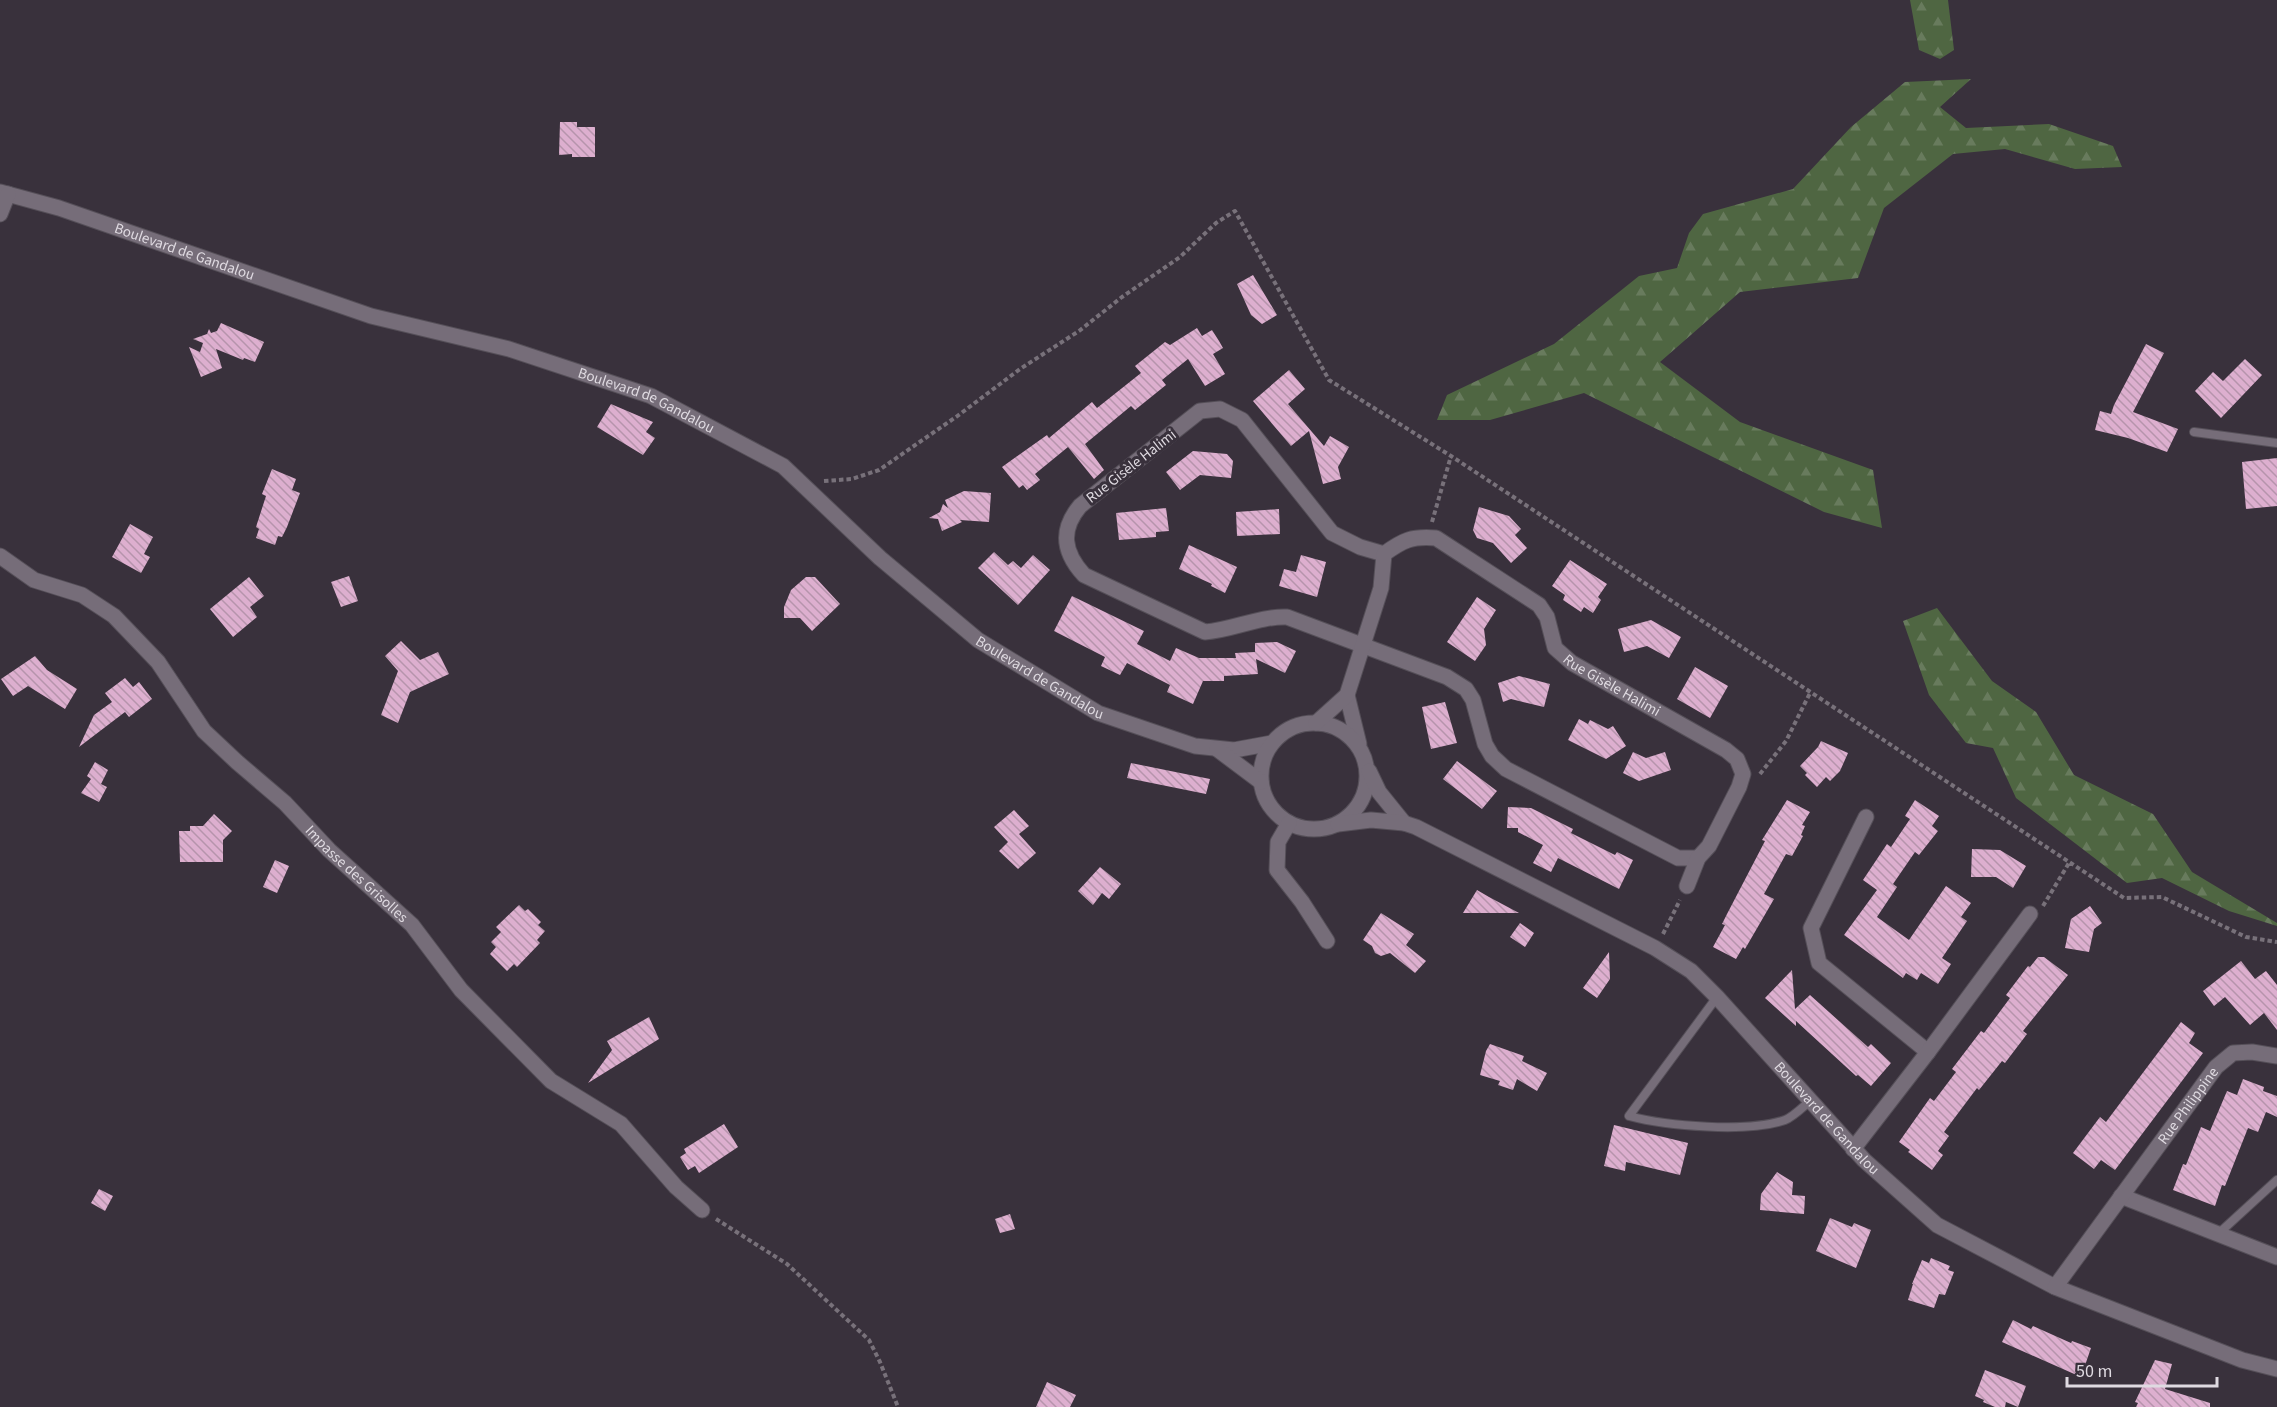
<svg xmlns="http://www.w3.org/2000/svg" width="2277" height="1407" font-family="'Source Sans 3',sans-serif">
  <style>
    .forest { fill: url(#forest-firs) }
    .building { fill: url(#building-back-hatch) }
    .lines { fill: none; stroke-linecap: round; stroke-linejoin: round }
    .lane-casing { stroke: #554f58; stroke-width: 10 }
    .street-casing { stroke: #554f58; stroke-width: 17 }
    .path { stroke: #78717a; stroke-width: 4; stroke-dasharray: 4.5 3; stroke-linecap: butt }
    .lane { stroke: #766d79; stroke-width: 8 }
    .street { stroke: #766d79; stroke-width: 15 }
    .labels { text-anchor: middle; stroke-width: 6; stroke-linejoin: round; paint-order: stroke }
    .street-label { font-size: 15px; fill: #dfdae1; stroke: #39313c }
  </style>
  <defs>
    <pattern id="forest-firs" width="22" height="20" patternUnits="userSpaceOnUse" patternTransform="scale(1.5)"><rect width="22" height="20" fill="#4f6642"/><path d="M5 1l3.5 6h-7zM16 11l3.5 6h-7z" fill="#687b5d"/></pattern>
    <pattern id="building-back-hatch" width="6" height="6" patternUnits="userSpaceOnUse" patternTransform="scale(1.5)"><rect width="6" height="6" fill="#ddafcf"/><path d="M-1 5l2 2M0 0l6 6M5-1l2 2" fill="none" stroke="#b694ac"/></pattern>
  </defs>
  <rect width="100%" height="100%" fill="#39313c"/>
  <path class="forest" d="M1910 0H1948L1954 50 1940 59 1919 50Z
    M1971 79 1940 107 1966 128 2049 124 2113 146 2122 167 2075 169 2005 149 1953 154 1884 208 1858 278 1740 292 1660 362 1740 422 1873 470 1882 528 1824 512 1584 393 1490 420H1437L1447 395 1554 344 1639 276 1677 268 1689 233 1703 214 1793 189 1851 127 1905 82Z
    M1937 608 1992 681 2036 712 2074 775 2153 814 2192 872 2277 923V926L2229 911 2162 878 2127 883 2016 798 1993 748 1966 743 1929 695 1903 621Z"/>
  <path class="building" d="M560 122H577V127H595V157H572V154L559 155Z
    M1253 275 1277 315 1262 324 1251 315 1237 284Z
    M221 323 264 342 255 362 244 358 243 360 216 349 222 368 201 377 189 347 200 352 203 343 193 339 207 334 209 329 211 333 217 331Z
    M1197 328 1202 336 1212 330 1219 341 1223 348 1213 354 1225 374 1205 386 1188 359 1162 380 1166 385 1135 410 1131 406 1085 444 1104 470 1094 479 1068 447 1035 474 1040 480 1027 490 1023 485 1019 488 1002 467 1047 435 1049 438 1092 402 1097 408 1141 373 1135 366 1165 342 1170 345Z
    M2146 344 2164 353 2133 412 2178 429 2167 452 2128 438 2095 430 2100 411 2111 414 2114 405Z
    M2245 359 2262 375 2221 418 2195 391 2213 372 2223 381Z
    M1289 370 1305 389 1288 404 1324 446 1330 436 1349 447 1338 467 1341 479 1323 484 1309 431 1291 446 1253 401Z
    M611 404 653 422 646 432 655 438 643 455 597 427Z
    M1193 451 1227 454 1233 461 1231 478 1200 475 1180 490 1166 472Z
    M2277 458V506L2246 509 2242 462Z
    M272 469 296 479 292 490 300 493 287 527 282 537 278 536 275 545 256 538 259 529 256 527 266 496 262 494Z
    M964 491 991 493 989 522 960 520 962 522 942 531 938 519 929 518 940 512 943 504 948 508 945 500Z
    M1479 507 1509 516 1521 529 1515 535 1527 548 1511 563 1493 543 1477 538 1473 530Z
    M1166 508 1169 531 1156 532V537L1119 540 1116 513Z
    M1279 509 1280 534 1237 536 1236 512Z
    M130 524 153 537 144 554 150 557 141 573 112 557Z
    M1189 545 1237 567 1225 593 1211 586 1212 584 1179 569Z
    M994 552 1008 565 1013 561 1021 568 1033 555 1050 570 1018 605 978 568Z
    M1301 555 1326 562 1317 597 1279 586 1284 569 1296 572Z
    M1570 560 1607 584 1598 597 1601 600 1593 613 1584 607 1581 612 1563 600 1565 595 1552 586Z
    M349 576 358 601 341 607 331 582Z
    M249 577 264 596 250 607 257 617 233 637 210 609Z
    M806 577H815L840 604 812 631 800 618H784V607L791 590Z
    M1072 596 1144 631 1137 644 1170 661 1176 648 1199 658H1236L1235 653 1255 652V643L1277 642 1296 651 1285 673 1256 659 1258 674 1224 676V681H1203L1193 704 1167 692 1170 685 1127 663 1120 675 1101 666 1105 657 1054 631Z
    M1477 597 1496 610 1484 629 1486 645 1475 661 1447 642Z
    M1651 620 1681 637 1669 658 1647 646 1624 652 1618 629Z
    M401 641 420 660 438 652 449 674 410 692 398 723 381 715 398 671 385 656Z
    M35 656 47 670 77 689 65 709 28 686 13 696 1 679Z
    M1695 667 1728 686 1710 718 1677 699Z
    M1519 676 1550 684 1544 707 1511 699 1503 702 1498 683Z
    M125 678 133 687 139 682 152 699 129 717 125 712 79 747 94 715 112 702 105 693Z
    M1445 702 1457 743 1431 749 1422 707Z
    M1579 719 1588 724 1590 720 1608 729 1613 726 1626 746 1606 759 1568 740Z
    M1821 741 1848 753 1840 771 1830 781 1826 777 1817 787 1805 775 1807 773 1800 766 1818 747Z
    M1633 752 1646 758 1665 752 1671 770 1639 781 1623 773Z
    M1457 761 1497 791 1482 809 1443 779Z
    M95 762 108 770 101 784 107 787 99 802 81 793 91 779 87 776Z
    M1131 763 1210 779 1206 794 1127 778Z
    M1787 800 1810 812 1802 825 1805 826 1801 835 1803 836 1792 856 1786 854 1764 894 1774 899 1745 949 1743 947 1736 959 1713 947 1725 925 1722 924 1727 914 1765 841 1762 840Z
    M1915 800 1939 816 1932 826 1938 831 1919 855 1915 852 1893 884 1897 887 1877 917 1909 940 1946 886 1971 903 1961 917 1967 921 1942 958 1951 964 1938 984 1921 973 1917 980 1906 973 1903 978 1844 935 1877 890 1863 880 1887 844 1891 847 1910 819 1905 816Z
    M1508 807 1531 808 1573 829 1571 833 1615 855 1617 852 1633 860 1619 889 1558 858 1551 872 1533 863 1543 845 1518 832V828H1507Z
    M1014 810 1029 826 1019 834 1036 853 1018 869 999 851 1008 842 994 827Z
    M214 814 232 831 223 840V862H180L179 831H190V826H203Z
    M1972 849 2000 850 2026 866 2013 888 1996 877H1971Z
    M275 860 289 866 277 893 263 887Z
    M1100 867 1121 884 1109 899 1102 893 1093 905 1078 891Z
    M1477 890 1489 897 1519 913H1463Z
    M519 905 525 911 528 909 541 922 538 925 545 931 537 940 540 943 517 967 514 964 507 971 490 954 496 947 491 942 501 932 496 927Z
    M2090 906 2102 923 2094 929 2089 952 2065 948 2071 919Z
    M1381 913 1414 934 1406 945 1426 961 1415 973 1390 953 1381 956 1375 953 1372 946 1363 940Z
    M1520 923 1534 933 1525 947 1510 937Z
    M1609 952 1610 979 1597 998 1583 988Z
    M2038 957H2044L2068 975 2023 1031 2027 1034 2005 1063 2002 1061 1979 1090 1977 1088 1944 1132 1949 1136 1938 1151 1943 1155 1932 1170 1908 1152 1910 1150 1899 1142 1930 1098 1934 1101 1956 1072 1952 1069 1981 1031 1984 1033 2010 998 2006 995 2028 966 2030 967Z
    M2241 961 2255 979 2266 971 2277 985V1030L2264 1013 2250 1025 2225 997 2214 1006 2203 991Z
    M1792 970 1795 1009 1810 995 1868 1047 1871 1044 1891 1063 1871 1086 1858 1075 1856 1076 1796 1021V1026L1765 998Z
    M649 1017 659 1039 588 1083 612 1050 607 1041Z
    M2181 1022 2195 1033 2189 1043 2203 1053 2115 1170 2101 1160 2094 1169 2073 1153 2100 1117 2106 1122Z
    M1490 1044 1524 1056 1522 1061 1547 1073 1537 1091 1517 1079 1513 1090 1498 1085 1500 1081 1480 1075 1486 1051Z
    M2243 1079 2264 1087 2263 1091 2277 1096V1117L2266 1112 2258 1132 2248 1128 2225 1186 2222 1185 2215 1206 2173 1190 2183 1164 2186 1165 2201 1127 2210 1131 2227 1091 2237 1095Z
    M724 1124 738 1147 699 1173 695 1166 688 1170 680 1157 686 1153 684 1149Z
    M1614 1125 1688 1143 1680 1175 1626 1162 1625 1171 1604 1166Z
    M1777 1172 1793 1182 1792 1195 1805 1196 1804 1214 1760 1210 1761 1194Z
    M99 1189 113 1196 105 1211 91 1203Z
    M1010 1214 1015 1229 1000 1233 995 1219Z
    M1830 1218 1852 1227 1854 1223 1871 1230 1856 1268 1816 1251Z
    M1931 1258 1950 1266 1948 1270 1954 1272 1945 1295 1939 1294 1934 1308 1908 1300 1913 1284H1912L1922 1260 1929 1263Z
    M2013 1320 2031 1329 2033 1326 2071 1343 2072 1341 2091 1348 2081 1377 2002 1342Z
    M2155 1360 2172 1364 2165 1389 2210 1403V1407H2136L2138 1403 2135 1402Z
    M1985 1370 2026 1386 2018 1407 2006 1402 2005 1407H1995L1983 1402 1984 1400 1975 1396Z
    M1047 1382 1076 1395 1070 1407H1036Z"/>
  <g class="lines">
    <g class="lane-casing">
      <path id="lane" d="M2194 432 2277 443
        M1717 997 1629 1116C1666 1126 1748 1133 1785 1120 1793 1117 1803 1107 1810 1101
        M2218 1234 2277 1180"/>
    </g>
    <g class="street-casing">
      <g id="street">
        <path id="s1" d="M0 192 59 208 371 316 509 349 651 396 783 466 880 558 978 640 1098 713 1195 746 1234 750 1272 743"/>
        <path d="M0 214 8 194"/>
        <path d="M1384 554 1360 547 1332 533 1242 420 1220 409 1200 411 1080 506C1060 530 1063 552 1084 575L1205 632C1233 630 1259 616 1287 617L1447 677 1466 689 1473 700 1485 744 1492 756 1506 769 1678 858H1698"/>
        <path id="s2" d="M0 556 34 580 82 595 114 616 158 662 204 731 237 762 285 803 329 850 412 925 461 990 551 1081 621 1124 676 1187 702 1210"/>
        <path d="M1347 695 1359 744"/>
        <circle cx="1314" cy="776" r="53"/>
        <path id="s3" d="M1316 723 1347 695 1381 588 1384 554C1403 540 1412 536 1436 538L1539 605 1547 617 1555 648 1572 663 1726 750 1737 759 1743 774 1739 787 1709 846 1698 858 1687 886"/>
        <path d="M1217 749 1261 782"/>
        <path d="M1369 771 1379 792 1404 823"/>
        <path d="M1866 817 1811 928 1819 963 1928 1052"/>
        <path d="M1289 823 1278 842 1277 870 1302 902 1327 941"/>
        <path id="s4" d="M1338 824 1371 820 1404 823 1416 827 1655 948 1691 971 1717 997 1864 1160 1937 1225 2055 1287 2242 1360 2277 1369"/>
        <path d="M1853 1149 1928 1052 2030 914"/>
        <path d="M2121 1196 2277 1257"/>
        <path id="s5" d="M2055 1287 2216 1067 2233 1053 2252 1052 2277 1056"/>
      </g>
    </g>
    <path class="path" d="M824 481 852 479 879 470 956 417 1020 369 1079 331 1122 297 1180 257 1216 223 1235 211 1329 380 1451 456 2124 898 2162 897 2246 937 2277 942
      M1432 522 1451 456
      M1760 774 1786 741 1810 693
      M2043 906 2069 863
      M1663 934 1680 900
      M716 1219 787 1264 869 1340 880 1362 898 1407"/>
    <use href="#lane" class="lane"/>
    <use href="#street" class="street"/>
  </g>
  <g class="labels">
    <g class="street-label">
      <text dy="5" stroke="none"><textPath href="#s1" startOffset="194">Boulevard de Gandalou</textPath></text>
      <text dy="5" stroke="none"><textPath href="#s1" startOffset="680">Boulevard de Gandalou</textPath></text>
      <text transform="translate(1131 466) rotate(-38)" y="5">Rue Gisèle Halimi</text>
      <text dy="5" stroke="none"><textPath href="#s1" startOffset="1166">Boulevard de Gandalou</textPath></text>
      <text dy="5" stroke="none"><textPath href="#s3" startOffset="482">Rue Gisèle Halimi</textPath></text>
      <text dy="5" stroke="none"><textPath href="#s2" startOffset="486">Impasse des Grisolles</textPath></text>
      <text dy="5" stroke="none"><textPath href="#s5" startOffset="225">Rue Philippine</textPath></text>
      <text dy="5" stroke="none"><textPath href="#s4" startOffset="590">Boulevard de Gandalou</textPath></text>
    </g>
  </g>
  <path d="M2067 1377v9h150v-9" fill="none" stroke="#dfdae1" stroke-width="3"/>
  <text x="2076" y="1377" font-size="18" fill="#dfdae1" stroke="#39313c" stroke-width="4.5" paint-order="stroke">50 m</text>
</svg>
